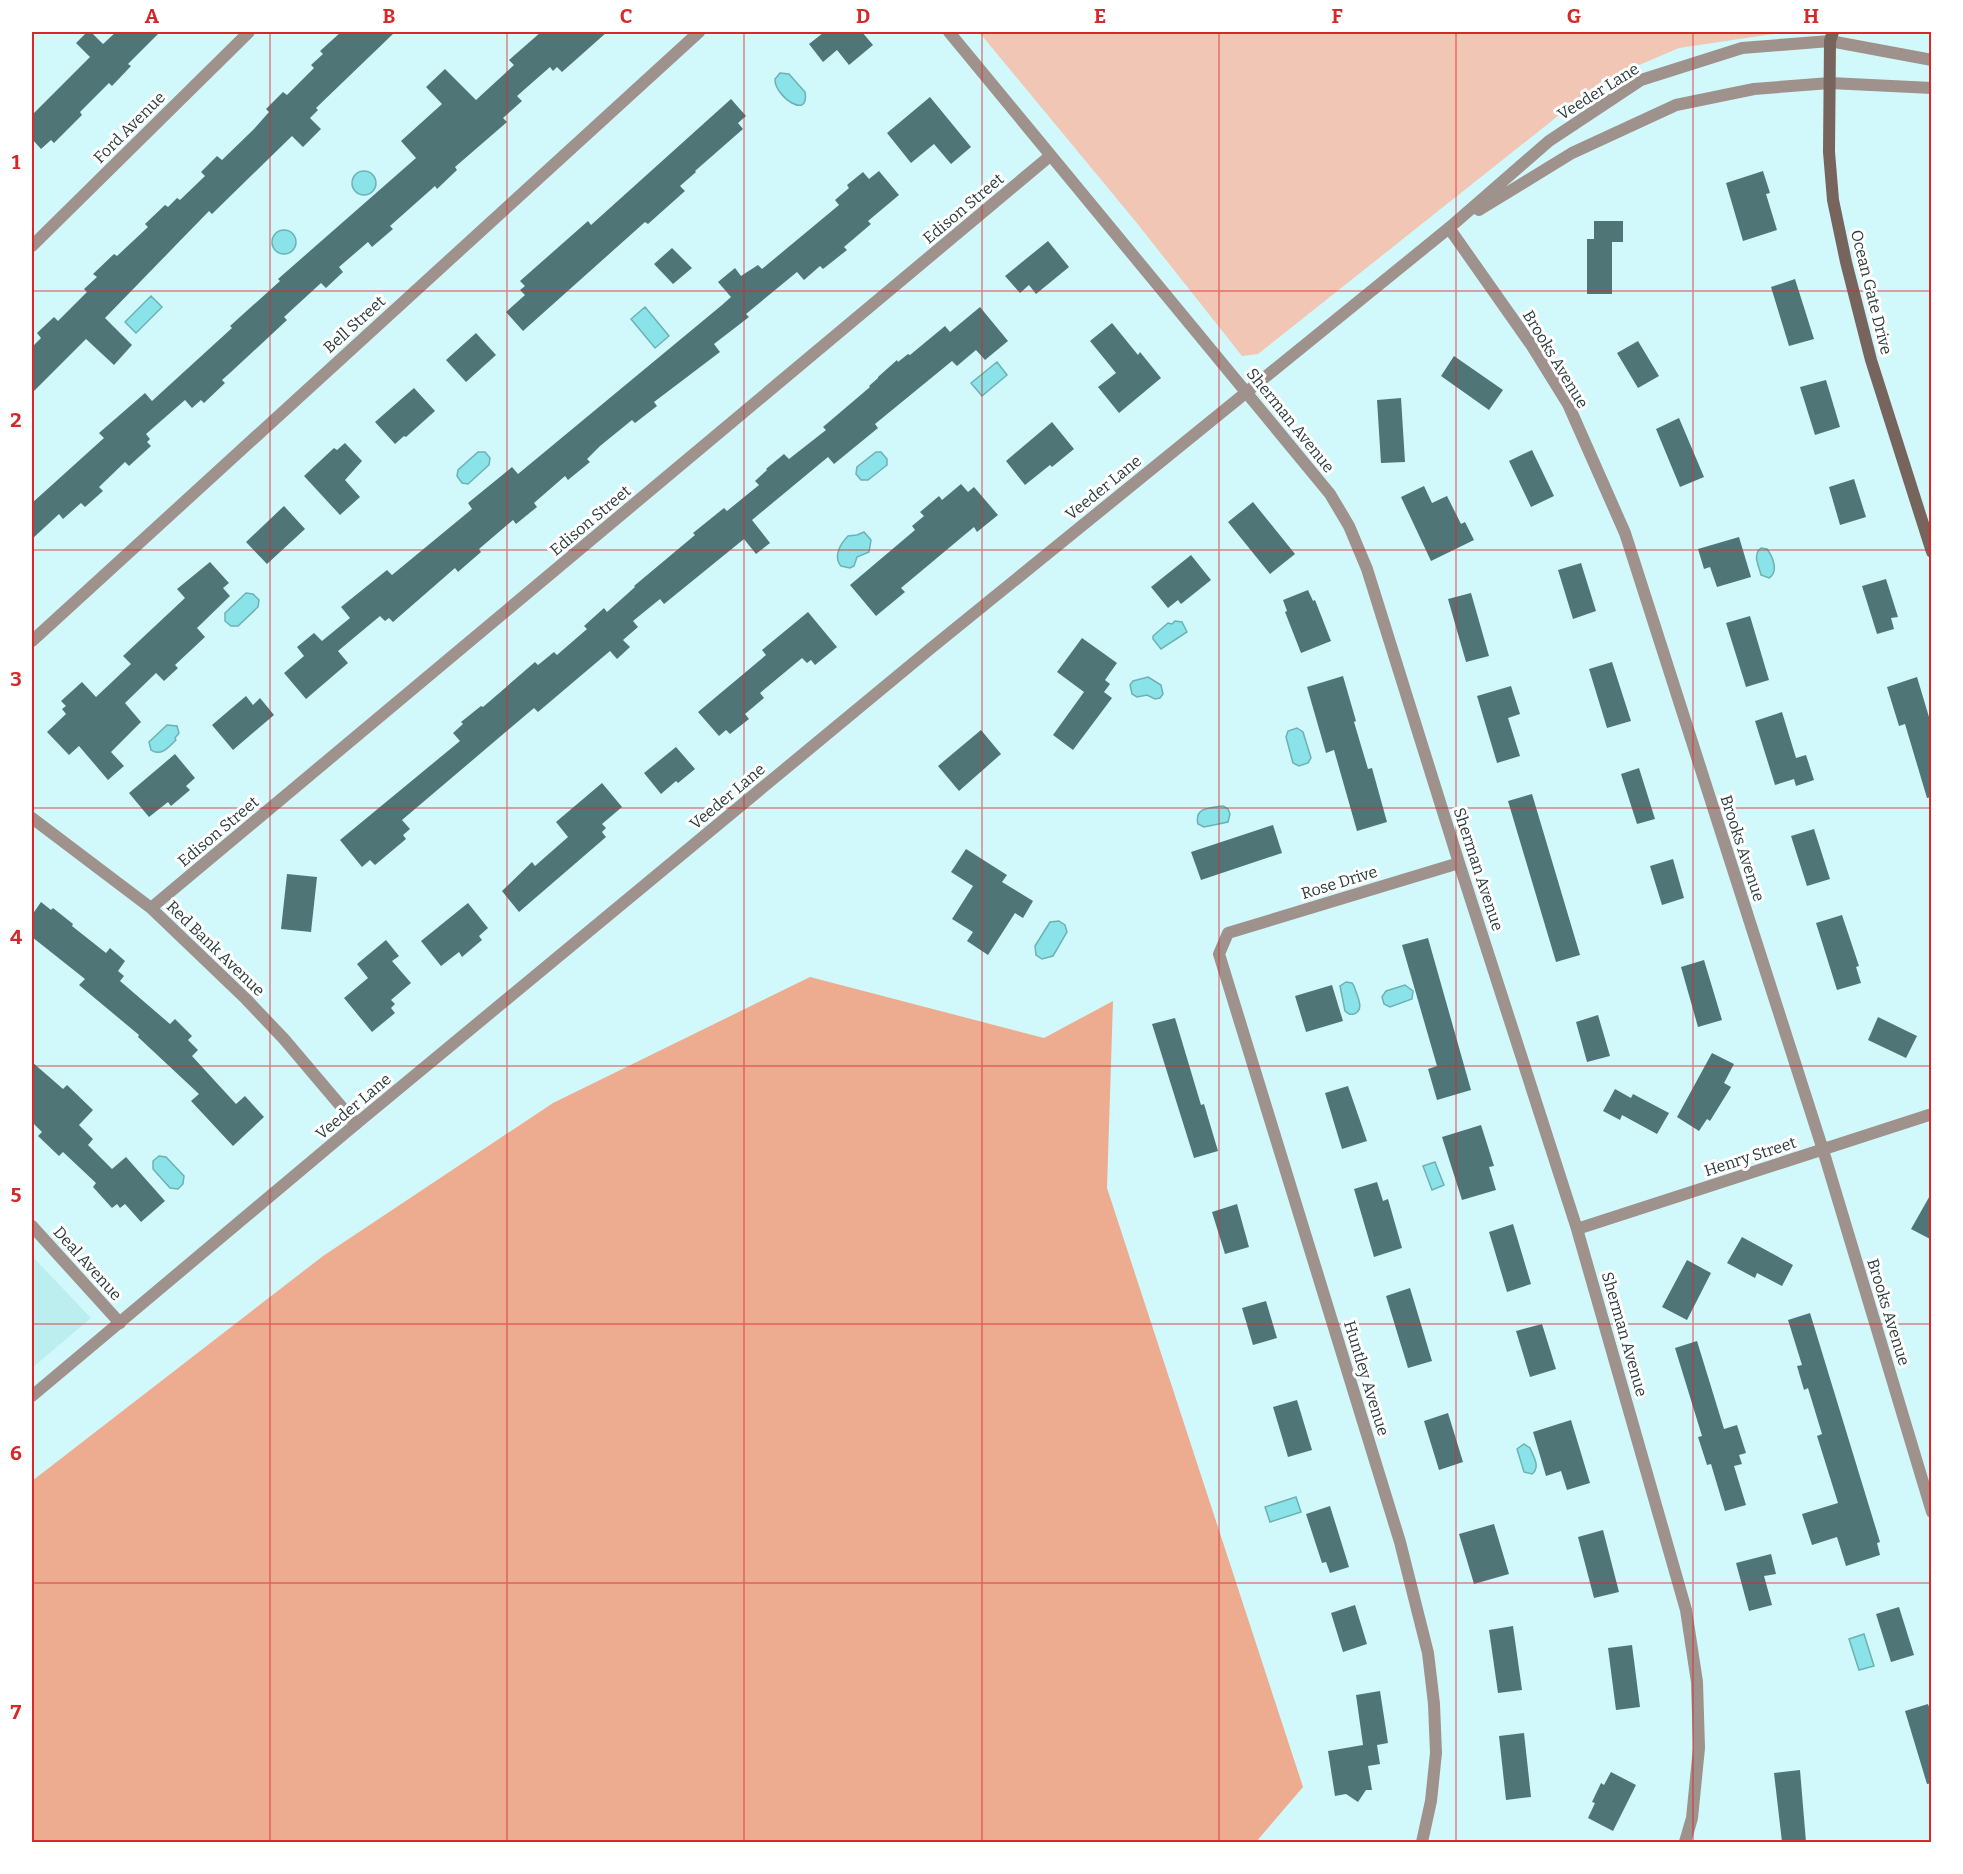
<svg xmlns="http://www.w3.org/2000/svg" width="1963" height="1874" font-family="Bitter,serif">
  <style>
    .built { fill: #bceef0 }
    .green { fill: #f1c6b4 }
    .forest { fill: #edac8f }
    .water { fill: #89e3e8; stroke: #6db1b4; stroke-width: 1.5 }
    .building { fill: #507577 }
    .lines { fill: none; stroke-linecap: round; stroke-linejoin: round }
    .minor { stroke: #9f918b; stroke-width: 12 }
    .tertiary { stroke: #9f918b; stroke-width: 12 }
    .secondary { stroke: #77645c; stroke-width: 12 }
    .grid { fill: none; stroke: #d62828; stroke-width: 1.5; stroke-opacity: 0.55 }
    .labels { text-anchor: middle; stroke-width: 6; stroke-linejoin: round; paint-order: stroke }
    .street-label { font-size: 16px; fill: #2b3b3b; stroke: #fff }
    .neatline { fill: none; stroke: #d62828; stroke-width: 2 }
    .grid-label { font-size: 20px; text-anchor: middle; font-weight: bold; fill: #d62828 }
  </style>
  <rect width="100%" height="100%" fill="#d1f9fb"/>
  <path class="built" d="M32 1256 91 1318 32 1368Z"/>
  <path class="green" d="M979 32H1786L1679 48 1602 81 1258 354 1242 356 1136 222Z"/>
  <path class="forest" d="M810 977 1044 1038 1113 1001 1107 1188 1303 1787 1256 1842H32V1481L323 1256 553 1103Z"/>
  <path class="water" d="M780 73 789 74 805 92C810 121 774 96 775 79Z
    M352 183a12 12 0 1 1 24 0a12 12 0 1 1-24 0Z
    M272 242a12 12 0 1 1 24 0a12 12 0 1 1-24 0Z
    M151 296 162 307 136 333 125 322Z
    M645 307 669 336 655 348 631 319Z
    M997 362 1007 375 982 396 971 383Z
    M478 452H485L490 458 489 465 468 484 462 483 457 476 458 470Z
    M876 452H881L887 459V465L868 480H861L856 474 857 467Z
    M864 532 871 540 869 552 857 557 854 566 850 568 841 566C833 557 840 544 848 536L857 535Z
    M1761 548 1767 549C1773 557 1779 572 1769 578L1761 575C1759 566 1752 555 1761 548Z
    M246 593 253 594 259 600 258 607 238 626H231L225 621V613Z
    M1175 621 1182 622 1187 632 1161 649 1153 639V636L1168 623 1172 624Z
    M1148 677 1161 685 1163 694 1160 698 1155 699 1147 695 1137 697 1132 694 1130 685 1133 681Z
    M167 725 177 726 179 733 175 738 176 740C169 747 161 757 151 750L149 742Z
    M1297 728 1303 732 1311 758 1308 763 1299 766 1293 763 1286 737 1288 731Z
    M1223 806 1228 809 1230 814 1228 822 1204 827 1198 824C1194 807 1210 808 1223 806Z
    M1059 921 1065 925 1067 932 1053 956 1042 959 1036 955 1035 946 1050 922Z
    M1346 982 1352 983 1354 986C1356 994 1366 1010 1354 1014 1349 1015 1349 1014 1345 1011L1340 986Z
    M1405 985 1413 991 1412 999 1390 1007 1384 1004 1382 997 1386 991Z
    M159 1156 166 1157 184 1176 183 1184 178 1189 170 1188 153 1169V1161Z
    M1435 1162 1444 1185 1432 1190 1423 1166Z
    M1524 1444 1530 1448C1533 1456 1541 1467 1532 1474L1524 1472 1517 1449Z
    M1296 1497 1301 1512 1270 1522 1265 1507Z
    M1864 1634 1874 1666 1859 1670 1849 1639Z"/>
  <path class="building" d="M87 32H91L103 44 116 32H160L128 64 131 66 112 86 109 83 80 112 82 115 54 143 51 140 41 149 32 139V115L90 57 76 43Z
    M341 32H395L316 108 318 110 310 118 321 129 303 147 292 136 212 214 209 211 105 318 132 345 114 365 86 339 32 393V347L41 338 37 333 54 317 58 321 87 292 84 289 97 277 93 274 114 254 117 256 148 227 145 224 165 205 168 207 177 198 180 200 205 176 201 172 217 156 222 160 253 130 269 112 266 109 283 92 287 95 314 68 311 65 323 54 320 51Z
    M541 32H607L562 72 557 67 553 71 550 67 517 96 522 101 503 118 507 122 455 167 457 170 437 189 435 186 390 226 393 229 372 247 368 242 339 267 343 272 326 288 321 283 284 317 287 320 231 372 222 380 225 383 204 403 201 400 192 408 185 400 146 434 150 439 147 442 151 446 129 466 125 462 99 487 103 491 85 507 81 503 63 519 59 514 32 539V503L104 438 99 433 145 393 152 401 232 328 230 326 280 281 278 279 416 158 401 141 442 104 426 87 445 69 476 100 514 65 509 60Z
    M821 32H862L873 45 849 65 837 50 823 62 809 44 823 33Z
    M930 97 971 147 951 164 934 144 911 163 887 133Z
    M731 99 746 116 738 123 743 129 695 171 696 172 680 186 685 191 648 224 645 222 523 331 506 312 525 295 520 290 525 286 520 281 588 221 591 225Z
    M879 171 899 195 868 221 871 224 844 247 847 250 823 269 820 266 804 280 797 272 746 314 749 317 714 344 720 352 654 402 657 406 635 423 632 420 600 446 587 459 590 462 568 480 565 476 534 503 537 507 516 524 513 520 479 549 481 552 458 572 455 568 393 622 389 618 385 621 380 616 338 651 348 663 306 699 284 673 304 656 297 647 314 633 322 641 350 618 341 607 387 570 392 575 472 509 468 503 512 467 518 474 722 305 731 297 718 282 735 268 741 276 758 265 762 269 839 205 835 200 849 188 847 185 863 172 869 179Z
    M1763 171 1770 193 1766 194 1777 230 1743 241 1726 183Z
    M1594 221H1623V242H1612V294H1587V239H1594Z
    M1048 241 1069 267 1036 294 1029 285 1020 293 1005 276Z
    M672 248 692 268 673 284 654 264Z
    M1795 279 1814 339 1789 346 1771 287Z
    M980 307 1008 341 985 360 976 350 957 366 952 361 875 424 878 428 834 464 828 457 752 520 770 543 756 554 744 539 664 604 660 599 633 621 638 627 623 640 630 647 617 659 610 651 538 712 534 708 402 820 410 829 403 835 406 839 375 865 370 860 362 867 340 840 460 741 453 733 463 724 461 722 481 706 483 707 535 662 538 665 554 652 557 655 587 629 584 626 604 608 607 612 635 587 634 586 695 535 693 533 724 508 727 511 759 485 755 481 767 470 766 469 784 454 789 459 826 430 823 427 870 387 869 386 878 378V377L897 360 898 362 908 354 910 355 945 326 950 332Z
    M1112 323 1138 355 1140 352 1161 378 1119 413 1098 387 1116 373 1090 341Z
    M476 333 496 355 466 382 446 360Z
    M1638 341 1659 376 1638 388 1617 353Z
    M1454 356 1503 390 1489 410 1441 376Z
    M1826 380 1840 427 1815 435 1800 387Z
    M414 388 435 411 406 437 404 436 395 444 375 422Z
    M1401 398 1405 462 1381 463 1377 400Z
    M1679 418 1704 477 1680 487 1656 429Z
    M1052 422 1074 449 1052 467 1050 465 1025 485 1006 461Z
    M345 443 362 461 345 480 360 497 340 515 304 476 334 448 337 450Z
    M1532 450 1554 496 1531 507 1509 461Z
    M1854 479 1866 517 1840 525 1829 487Z
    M961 484 968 492 974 487 998 515 977 532 974 527 901 588 905 592 876 616 850 585 915 530 912 526 924 516 920 512 939 496 942 500Z
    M1424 486 1432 503 1447 496 1461 524 1465 522 1474 540 1431 561 1401 497Z
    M1253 502 1295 554 1270 574 1228 522Z
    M284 506 305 529 267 564 246 542Z
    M1739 537 1751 577 1717 587 1710 567 1704 569 1698 549Z
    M1191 555 1211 580 1181 604 1178 600 1168 608 1151 587Z
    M210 562 229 583 223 588 230 596 197 628 205 637 175 665 178 668 164 681 156 673 125 703 141 722 111 752 124 766 108 780 79 746 69 755 47 732 66 714 62 709 66 706 61 701 82 682 96 697 131 664 123 656 185 598 177 589Z
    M1581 563 1596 611 1573 619 1558 570Z
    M1886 579 1898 617 1891 618 1894 629 1877 634 1862 586Z
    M1308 590 1313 601 1315 600 1331 641 1301 653 1285 612 1287 611 1283 600Z
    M1471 593 1489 656 1466 662 1448 599Z
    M808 612 837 647 815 665 811 660 807 663 802 658 760 693 764 698 745 714 749 719 730 734 726 730 719 736 698 712 766 655 762 650Z
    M1750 616 1769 680 1746 687 1726 623Z
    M1082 638 1117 663 1105 680 1110 684 1104 692 1112 698 1073 750 1053 735 1084 692 1057 672Z
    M1612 662 1631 721 1607 728 1589 669Z
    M1343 676 1356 721 1354 722 1368 769 1372 768 1387 822 1357 831 1334 750 1326 753 1307 687Z
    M1917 677 1932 727V797L1927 798 1905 724 1899 726 1887 687Z
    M1511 686 1520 714 1508 718 1520 756 1497 763 1477 696Z
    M246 696 253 705 260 698 274 715 233 750 212 725Z
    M1782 712 1796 758 1806 755 1814 780 1796 786 1794 779 1775 785 1755 721Z
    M981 730 1001 754 959 791 938 766Z
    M676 747 695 769 678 783 676 781 661 794 644 773Z
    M175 754 195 778 186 786 190 790 171 806 168 802 149 817 129 793Z
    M1639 768 1655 819 1637 824 1621 774Z
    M602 783 622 807 602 824 606 828 602 832 606 837 519 912 502 891 532 862 535 866 568 837 556 822Z
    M1532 794 1580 955 1556 962 1508 801Z
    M1273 825 1282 853 1201 880 1191 852Z
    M1814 829 1830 879 1807 886 1791 836Z
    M966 849 1007 875 1002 882 1033 901 1023 918 1015 913 988 955 967 941 973 932 952 919 973 886 951 872Z
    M1673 859 1684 898 1662 905 1650 866Z
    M287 874 317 877 311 932 281 929Z
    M41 902 51 910 53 908 73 924 72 926 106 953 110 948 125 961 118 971 124 976 120 981 170 1024 175 1019 192 1036 188 1040 198 1050 192 1056 236 1104 245 1096 264 1117 233 1146 191 1101 199 1094 138 1037 139 1035 79 985 85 979 32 937V915Z
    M468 903 488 928 479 936 482 940 462 957 459 952 441 966 421 941Z
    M1842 915 1859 966 1856 967 1861 983 1837 990 1816 923Z
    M1428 938 1471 1090 1437 1100 1428 1069 1437 1066 1402 945Z
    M386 940 399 956 392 961 411 983 391 1000 395 1004 391 1008 395 1013 372 1032 344 998 368 978 357 964Z
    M1704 960 1722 1020 1698 1027 1681 967Z
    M1332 985 1343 1021 1306 1032 1295 996Z
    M1598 1015 1610 1056 1587 1062 1576 1022Z
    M1878 1017 1917 1036 1906 1058 1868 1040Z
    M1175 1018 1201 1105 1204 1104 1218 1151 1194 1158 1152 1024Z
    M1712 1053 1734 1064 1724 1083 1731 1087 1710 1121 1707 1119 1699 1131 1677 1117Z
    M32 1062 63 1089 67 1085 93 1110 79 1125 93 1139 88 1145 112 1169 126 1157 165 1201 141 1222 125 1204 120 1208 117 1204 112 1208 93 1187 96 1183 63 1152 59 1156 38 1136 42 1132 32 1122Z
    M1348 1086 1367 1141 1342 1149 1325 1093Z
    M1615 1089 1631 1098 1633 1094 1669 1113 1657 1134 1622 1115 1620 1120 1603 1111Z
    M1481 1125 1494 1166 1489 1167 1496 1190 1462 1200 1442 1137Z
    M1377 1182 1383 1201 1388 1199 1402 1248 1374 1257 1354 1189Z
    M1932 1192V1240L1911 1229Z
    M1237 1204 1249 1247 1225 1254 1212 1212Z
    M1513 1224 1531 1284 1507 1292 1489 1232Z
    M1742 1237 1793 1265 1782 1286 1757 1273 1755 1278 1727 1263Z
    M1687 1260 1711 1273 1687 1320 1662 1307Z
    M1410 1288 1432 1361 1408 1368 1386 1296Z
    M1266 1301 1277 1338 1253 1345 1242 1308Z
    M1810 1313 1880 1542 1877 1543 1880 1555 1846 1566 1837 1537 1812 1545 1802 1514 1838 1503 1817 1436 1822 1434 1808 1388 1804 1390 1797 1366 1802 1365 1788 1320Z
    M1542 1324 1556 1369 1530 1377 1516 1331Z
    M1697 1341 1724 1429 1737 1425 1746 1453 1739 1455 1742 1464 1734 1466 1746 1505 1725 1511 1711 1464 1707 1465 1698 1437 1702 1436 1675 1348Z
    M1297 1400 1312 1450 1288 1457 1273 1407Z
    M1448 1413 1463 1462 1439 1470 1424 1421Z
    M1571 1420 1590 1483 1567 1490 1561 1471 1546 1476 1533 1432Z
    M1330 1506 1349 1567 1330 1573 1326 1562 1322 1563 1306 1514Z
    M1494 1524 1509 1574 1474 1584 1459 1534Z
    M1603 1530 1619 1592 1594 1598 1578 1537Z
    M1771 1554 1776 1574 1764 1576 1772 1605 1749 1611 1736 1563Z
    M1355 1605 1367 1644 1343 1652 1331 1613Z
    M1899 1607 1914 1655 1891 1662 1876 1614Z
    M1513 1626 1522 1690 1498 1693 1489 1630Z
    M1632 1645 1640 1707 1616 1710 1608 1648Z
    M1380 1691 1388 1743 1377 1745 1380 1764 1368 1766 1372 1790H1366L1358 1802 1346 1794 1335 1796 1328 1751 1363 1745 1356 1695Z
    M1928 1704 1932 1715V1783L1927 1784 1905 1711Z
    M1524 1733 1531 1797 1506 1800 1499 1736Z
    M1800 1770 1806 1842H1782L1774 1773Z
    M1611 1772 1636 1785 1613 1831 1588 1818 1595 1803 1592 1802 1601 1783 1604 1785Z"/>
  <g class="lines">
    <path class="minor" d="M949 32 1330 494 1349 526 1367 569 1459 863 1577 1229 1686 1610 1697 1682 1699 1748 1692 1818 1685 1842
      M1449 228 1532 346 1568 404 1625 533 1823 1150 1932 1512
      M32 246 249 32
      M32 641 699 32
      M32 818 151 908 246 999 284 1039 356 1124
      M151 908 1050 156
      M32 1226 120 1323
      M1577 1229 1932 1114
      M1422 1842 1431 1801 1436 1753 1434 1704 1428 1653 1400 1542 1219 954 1228 933 1459 863"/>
    <path class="tertiary" d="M1479 210 1572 153 1676 105 1754 89 1830 83 1932 88
      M32 1396 356 1124 930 649 1449 228 1549 141 1641 80 1742 48 1830 41 1932 60"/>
    <path class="secondary" d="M1833 32 1830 41 1829 152 1833 200 1846 262 1871 360 1932 552"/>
  </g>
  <path class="grid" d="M270 32V1842M507 32V1842M744 32V1842M982 32V1842M1219 32V1842M1456 32V1842M1693 32V1842M32 291H1932M32 550H1932M32 808H1932M32 1066H1932M32 1324H1932M32 1583H1932"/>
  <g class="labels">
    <g class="street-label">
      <text transform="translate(1598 91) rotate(-32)" y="6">Veeder Lane</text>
      <text transform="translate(129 127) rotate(-45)" y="6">Ford Avenue</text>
      <text transform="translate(963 208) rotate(-40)" y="6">Edison Street</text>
      <text transform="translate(1872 292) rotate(76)" y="6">Ocean Gate Drive</text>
      <text transform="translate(354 324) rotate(-42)" y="6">Bell Street</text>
      <text transform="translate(1556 359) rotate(59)" y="6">Brooks Avenue</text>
      <text transform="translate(1291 420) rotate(51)" y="6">Sherman Avenue</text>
      <text transform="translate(1103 487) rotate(-39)" y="6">Veeder Lane</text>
      <text transform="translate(590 520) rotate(-40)" y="6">Edison Street</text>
      <text transform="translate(727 796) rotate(-40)" y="6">Veeder Lane</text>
      <text transform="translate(218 831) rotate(-40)" y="6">Edison Street</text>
      <text transform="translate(1743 848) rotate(72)" y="6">Brooks Avenue</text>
      <text transform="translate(1479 869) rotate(72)" y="6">Sherman Avenue</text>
      <text transform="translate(1339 882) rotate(-17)" y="6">Rose Drive</text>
      <text transform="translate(216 948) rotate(44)" y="6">Red Bank Avenue</text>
      <text transform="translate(353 1106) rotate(-40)" y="6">Veeder Lane</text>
      <text transform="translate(1750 1156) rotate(-18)" y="6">Henry Street</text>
      <text transform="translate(88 1263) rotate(48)" y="6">Deal Avenue</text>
      <text transform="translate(1889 1312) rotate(73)" y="6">Brooks Avenue</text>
      <text transform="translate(1625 1334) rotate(74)" y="6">Sherman Avenue</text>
      <text transform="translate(1367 1378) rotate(73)" y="6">Huntley Avenue</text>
    </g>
  </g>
  <rect width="1963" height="1874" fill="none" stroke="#ffffff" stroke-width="66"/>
  <rect x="33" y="33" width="1897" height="1808" class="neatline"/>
  <g class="grid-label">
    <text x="152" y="23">A</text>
    <text x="389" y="23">B</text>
    <text x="626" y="23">C</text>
    <text x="863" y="23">D</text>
    <text x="1100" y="23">E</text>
    <text x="1337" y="23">F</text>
    <text x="1574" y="23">G</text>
    <text x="1811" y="23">H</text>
    <text x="16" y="169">1</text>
    <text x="16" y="427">2</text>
    <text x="16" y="686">3</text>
    <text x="16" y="944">4</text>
    <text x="16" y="1202">5</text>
    <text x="16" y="1460">6</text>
    <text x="16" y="1719">7</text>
  </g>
</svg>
